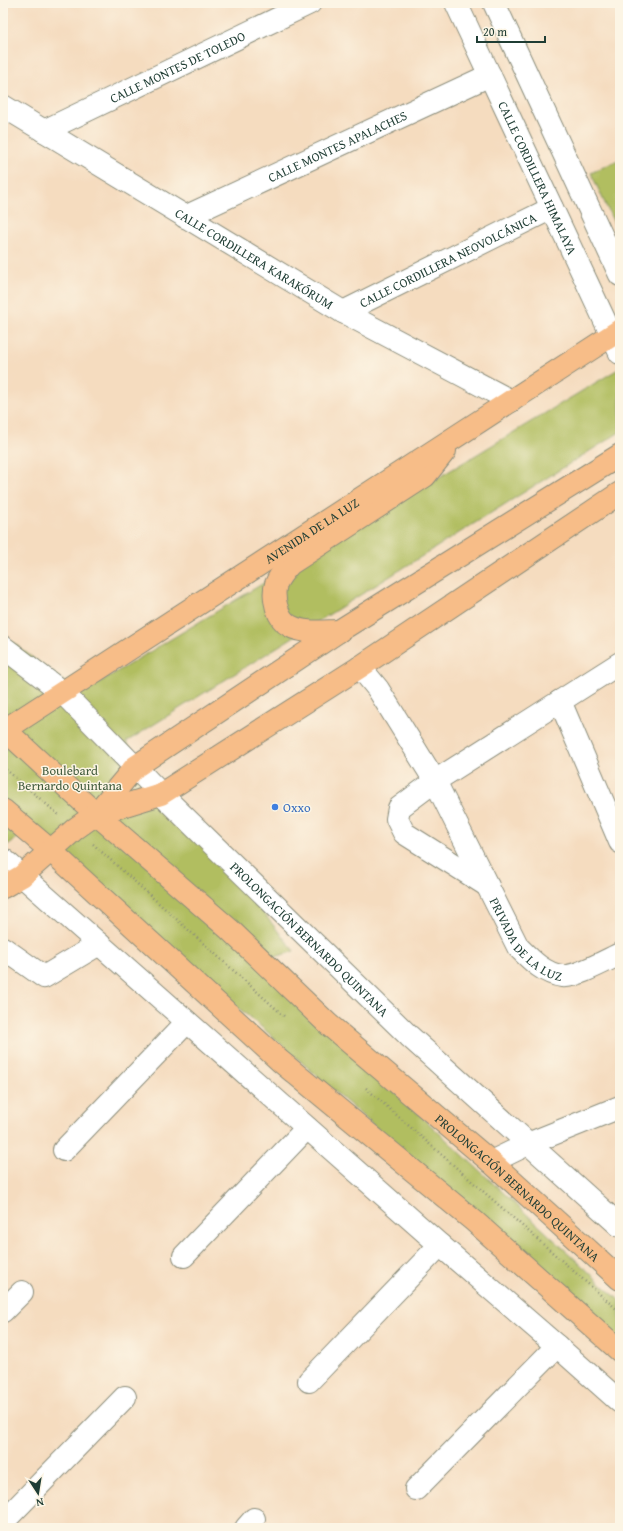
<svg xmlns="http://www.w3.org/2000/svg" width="623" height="1531" font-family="'Gentium Book Plus',serif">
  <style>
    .green { fill: #b1be60; stroke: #687e4a }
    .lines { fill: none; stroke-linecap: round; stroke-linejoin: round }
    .minor-casing { stroke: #8a8c7a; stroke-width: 24 }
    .major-casing { stroke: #8a8c7a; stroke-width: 24 }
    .path { stroke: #8a8c7a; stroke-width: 2.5; stroke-dasharray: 1 3; stroke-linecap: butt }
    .minor { stroke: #fff; stroke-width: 22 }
    .major { stroke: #f7bd88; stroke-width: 22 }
    .shop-dot { fill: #3f7fe0; stroke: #fcf5e5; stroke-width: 1.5 }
    .labels { text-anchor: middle; stroke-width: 3; stroke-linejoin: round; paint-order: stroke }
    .street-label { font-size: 13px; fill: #1f3d34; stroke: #fcf5e5 }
    .park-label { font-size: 13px; fill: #445d3f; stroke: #fcf5e5 }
    .shop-label { font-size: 13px; fill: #366cbe; stroke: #fcf5e5; text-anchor: start }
  </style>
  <rect width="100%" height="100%" fill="#fcf5e5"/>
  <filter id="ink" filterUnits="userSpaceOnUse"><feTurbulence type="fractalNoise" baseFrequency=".025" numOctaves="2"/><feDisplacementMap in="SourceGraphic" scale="8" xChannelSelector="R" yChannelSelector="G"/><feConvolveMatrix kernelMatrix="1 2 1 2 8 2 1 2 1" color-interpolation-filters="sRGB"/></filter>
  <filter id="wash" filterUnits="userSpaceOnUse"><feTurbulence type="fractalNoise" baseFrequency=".012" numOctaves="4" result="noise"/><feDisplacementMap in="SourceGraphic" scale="16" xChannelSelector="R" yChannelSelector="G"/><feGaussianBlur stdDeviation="0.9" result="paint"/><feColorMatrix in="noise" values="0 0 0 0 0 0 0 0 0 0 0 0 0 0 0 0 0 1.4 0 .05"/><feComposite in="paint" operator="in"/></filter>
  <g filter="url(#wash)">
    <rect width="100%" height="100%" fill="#f5dcbf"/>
    <path class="green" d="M620 159V236L591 173Z
      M620 368V432L126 742 294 951 269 959 354 1054 620 1301V1343L265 1030 162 945 29 830 3 848V635L80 694Z"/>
  </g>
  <g filter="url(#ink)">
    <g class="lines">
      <g class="minor-casing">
        <g id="minor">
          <path id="s1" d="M456 3 620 353"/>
          <path d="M494 3 620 275"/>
          <path id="s2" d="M3 106 343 312 511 401"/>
          <path id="s3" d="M44 131 310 3"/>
          <path id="s4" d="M185 217 490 75"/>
          <path id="s5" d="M343 312 552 208"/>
          <path id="s6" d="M3 647 62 692 161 794 409 1036 620 1226"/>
          <path id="s7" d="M360 667 378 689 435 781 518 947C530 959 544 974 562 976 575 978 607 960 620 954"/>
          <path d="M560 701 620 842"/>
          <path d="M3 859 440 1245 557 1346 620 1402"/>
          <path d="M488 886 404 833 397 819 399 808 435 781 620 663"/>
          <path d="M3 948 44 977 99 944"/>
          <path d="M64 1150 187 1022"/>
          <path d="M491 1162 528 1144 620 1107"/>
          <path d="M184 1256 307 1128"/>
          <path d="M3 1311 22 1292"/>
          <path d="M309 1381 440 1245"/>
          <path d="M416 1489 557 1346"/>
          <path d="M3 1522 125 1397"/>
          <path d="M246 1528 254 1519"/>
        </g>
      </g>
      <g class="major-casing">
        <g id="major">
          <path d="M339 631C324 631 304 634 290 626 277 619 272 597 276 584 279 576 284 571 290 564L425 476 445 451"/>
          <path id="s8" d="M3 728 96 814 229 929 328 1024 491 1162 620 1279"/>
          <path id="s9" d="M3 731 620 330"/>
          <path d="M3 810 50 850 280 1061 474 1221 620 1351"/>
          <path d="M96 814 161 794 360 667 620 493"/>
          <path d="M3 887 22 876 75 829 96 814 135 767 339 631 620 455"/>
        </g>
      </g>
      <path class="path" d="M3 767 59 815
        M93 844 284 1016
        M366 1088 620 1312"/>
      <use href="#minor" class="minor"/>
      <use href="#major" class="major"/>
    </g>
  </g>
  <circle class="shop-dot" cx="275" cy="807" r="4"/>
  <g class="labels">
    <g class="street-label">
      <text dy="5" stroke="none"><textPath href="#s3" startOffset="148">CALLE MONTES DE TOLEDO</textPath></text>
      <text dy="5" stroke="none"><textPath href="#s4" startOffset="168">CALLE MONTES APALACHES</textPath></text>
      <text dy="5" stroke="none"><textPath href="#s1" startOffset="193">CALLE CORDILLERA HIMALAYA</textPath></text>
      <text dy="5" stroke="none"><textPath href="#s2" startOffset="294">CALLE CORDILLERA KARAKÓRUM</textPath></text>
      <text dy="5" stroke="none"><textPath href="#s5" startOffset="117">CALLE CORDILLERA NEOVOLCÁNICA</textPath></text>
      <text dy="5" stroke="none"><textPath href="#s9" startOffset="368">AVENIDA DE LA LUZ</textPath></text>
      <text dy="5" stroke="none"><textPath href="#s7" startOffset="322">PRIVADA DE LA LUZ</textPath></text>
      <text dy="5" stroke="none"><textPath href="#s6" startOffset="424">PROLONGACIÓN BERNARDO QUINTANA</textPath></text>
      <text dy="5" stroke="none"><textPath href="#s8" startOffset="690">PROLONGACIÓN BERNARDO QUINTANA</textPath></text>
    </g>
    <g class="park-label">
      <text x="70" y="775">Boulebard<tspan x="70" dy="15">Bernardo Quintana</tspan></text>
    </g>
    <g class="shop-label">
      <text x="283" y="812">Oxxo</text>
    </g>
  </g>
  <rect width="623" height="1531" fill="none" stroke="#fcf5e5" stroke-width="16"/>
  <g transform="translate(38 1493) rotate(168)" stroke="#fcf5e5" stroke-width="3" paint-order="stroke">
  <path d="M0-3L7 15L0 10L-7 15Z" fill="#1f3d34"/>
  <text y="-6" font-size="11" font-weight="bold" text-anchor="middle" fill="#1f3d34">N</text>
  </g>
  <path d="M477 36v6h68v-6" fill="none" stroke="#1f3d34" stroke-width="2"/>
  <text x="483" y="36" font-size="12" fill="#1f3d34" stroke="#fcf5e5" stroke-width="3" paint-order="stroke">20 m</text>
</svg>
